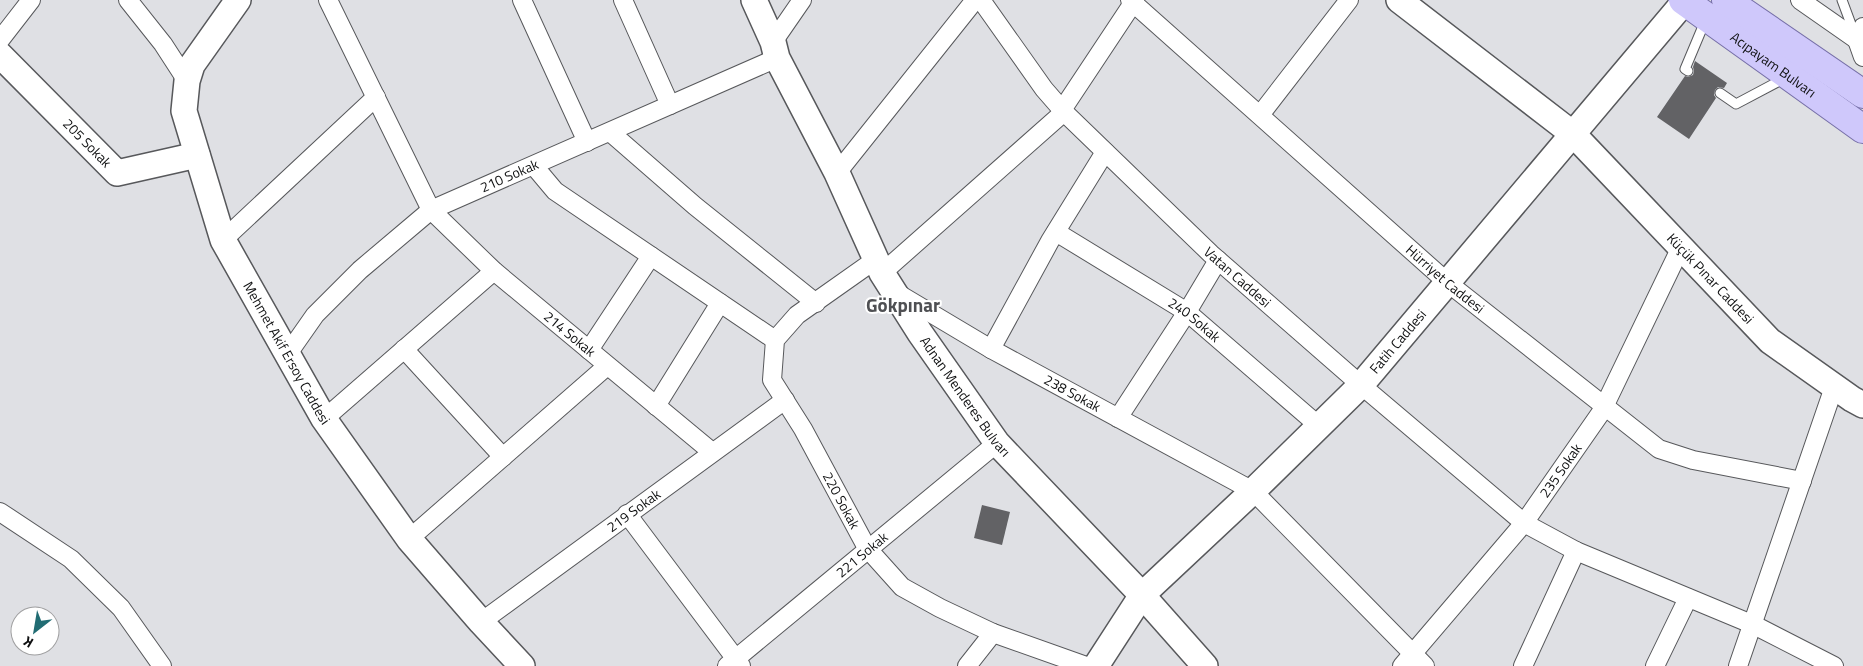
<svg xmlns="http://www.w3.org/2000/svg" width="1863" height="666" font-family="'Titillium Web',sans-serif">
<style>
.building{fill:#626265}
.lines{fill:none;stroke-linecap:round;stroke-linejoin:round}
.lane-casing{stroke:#57585b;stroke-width:11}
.street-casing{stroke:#57585b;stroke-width:20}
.secondary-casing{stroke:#57585b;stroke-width:28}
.primary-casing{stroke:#7770a8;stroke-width:30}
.lane{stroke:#fff;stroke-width:9}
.street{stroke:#fff;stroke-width:18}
.secondary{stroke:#fff;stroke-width:25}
.primary{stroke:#cfc8fb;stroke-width:28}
.labels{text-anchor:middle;stroke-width:4;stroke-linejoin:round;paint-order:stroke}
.street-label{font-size:14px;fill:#0f1011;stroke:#fff}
.district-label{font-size:19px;font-weight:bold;fill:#4f5053;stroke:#fff}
</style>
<rect width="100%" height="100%" fill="#dfe0e4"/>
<g class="building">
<path d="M1695,61L1727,83L1724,88L1718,87L1715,90L1714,95L1716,98L1689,139L1657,117L1685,76L1688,77L1693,75L1694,71L1693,67Z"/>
<path d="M982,505L1010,512L1002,545L974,538Z"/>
</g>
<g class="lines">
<defs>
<g id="lane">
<path d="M1842,0L1855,35"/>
<path d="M1688,71L1685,69L1706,19"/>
<path d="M1720,93L1736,104L1785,78"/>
</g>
<g id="street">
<path d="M128,0L163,44L187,81"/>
<path id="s1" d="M328,0L431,210L494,271L712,452"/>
<path d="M522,0L587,142"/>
<path d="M623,0L670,105"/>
<path id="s2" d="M981,0L1044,89L1064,112L1211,254L1361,385L1524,523L1576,551L1754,625L1834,666"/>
<path id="s3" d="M1130,0L1448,283L1659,449L1693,460L1802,481"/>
<path d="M1800,0L1863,44"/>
<path d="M1863,27L1857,40L1863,57"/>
<path d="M0,40L31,0"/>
<path d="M773,42L802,0"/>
<path d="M1062,110L1135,0"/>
<path d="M1260,115L1349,0"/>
<path d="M610,132L695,206L816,303"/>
<path d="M534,166L555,191L775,340"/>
<path d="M837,173L975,0"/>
<path id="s4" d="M1056,232L1187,312L1319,426"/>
<path d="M223,240L376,97"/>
<path id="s5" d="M875,260L797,315L775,340L772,380L803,429L867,548L902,587L940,608L993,633L1086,666"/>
<path d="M882,273L1064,112"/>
<path id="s6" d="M897,293L991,349L1253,491L1425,666"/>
<path d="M404,349L503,457"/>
<path d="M991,349L1050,241L1105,152"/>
<path d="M589,350L651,256"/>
<path id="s7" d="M287,355L315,315L360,270L431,210L777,58"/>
<path d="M656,406L720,303"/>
<path d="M1118,418L1187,312L1218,260"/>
<path d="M324,419L494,271"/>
<path d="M0,512L71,559L121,608L162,666"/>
<path d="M627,514L741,666"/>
<path d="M409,539L607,366"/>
<path id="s8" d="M481,622L785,400"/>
<path id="s9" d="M727,666L997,443"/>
<path d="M967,666L993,633"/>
<path id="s10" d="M1402,666L1524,523L1602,411L1681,247"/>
<path d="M1523,666L1576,551"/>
<path d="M1655,666L1688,598"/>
<path d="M1738,666L1834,387"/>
</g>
<g id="secondary">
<path id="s11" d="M238,0L192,65L187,81L184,111L223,240L324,419L409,539L481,622L522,666"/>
<path id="s12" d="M754,0L773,42L777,58L837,173L882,273L920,333L997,443L1142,595L1205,666"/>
<path id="s13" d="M1399,0L1573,134L1770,341L1852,399L1863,405"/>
<path id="s14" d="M0,55L117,173L197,155"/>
<path id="s15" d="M1096,666L1142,595L1253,491L1361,385L1685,1"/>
</g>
<g id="primary">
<path id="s16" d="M1683,0L1863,129"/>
<path d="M1726,0L1863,94"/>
</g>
</defs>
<use href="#lane" class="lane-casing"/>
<use href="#street" class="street-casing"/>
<use href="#secondary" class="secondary-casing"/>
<use href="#primary" class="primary-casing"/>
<use href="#lane" class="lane"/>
<use href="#street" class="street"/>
<use href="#secondary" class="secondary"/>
<use href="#primary" class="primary"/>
</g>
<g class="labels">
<g class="street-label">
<text dy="5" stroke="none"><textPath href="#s16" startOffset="111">Acıpayam Bulvarı</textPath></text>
<text dy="5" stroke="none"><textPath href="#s14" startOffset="124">205 Sokak</textPath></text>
<text dy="5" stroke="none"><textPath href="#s7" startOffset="291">210 Sokak</textPath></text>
<text dy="5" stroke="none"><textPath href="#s2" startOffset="379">Vatan Caddesi</textPath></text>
<text dy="5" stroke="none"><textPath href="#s3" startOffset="421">Hürriyet Caddesi</textPath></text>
<text dy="5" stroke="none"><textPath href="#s13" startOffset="419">Küçük Pınar Caddesi</textPath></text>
<text dy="5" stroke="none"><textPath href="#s4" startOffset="164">240 Sokak</textPath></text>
<text dy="5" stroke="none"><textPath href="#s1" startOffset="420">214 Sokak</textPath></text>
<text dy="5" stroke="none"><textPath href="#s15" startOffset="445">Fatih Caddesi</textPath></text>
<text dy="5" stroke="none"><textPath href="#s11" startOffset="391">Mehmet Akif Ersoy Caddesi</textPath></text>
<text dy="5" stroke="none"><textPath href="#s6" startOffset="202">238 Sokak</textPath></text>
<text dy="5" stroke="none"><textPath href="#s12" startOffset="451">Adnan Menderes Bulvarı</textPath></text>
<text dy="5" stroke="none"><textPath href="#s10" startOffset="252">235 Sokak</textPath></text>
<text dy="5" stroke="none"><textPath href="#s5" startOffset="308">220 Sokak</textPath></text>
<text dy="5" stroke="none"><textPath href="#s8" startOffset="189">219 Sokak</textPath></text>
<text dy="5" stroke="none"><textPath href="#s9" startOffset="175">221 Sokak</textPath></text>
</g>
<g class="district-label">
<text x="903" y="312">Gökpınar</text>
</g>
</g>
<g transform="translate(35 631) rotate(211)"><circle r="24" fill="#ffffff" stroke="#9f9fa0"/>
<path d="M0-4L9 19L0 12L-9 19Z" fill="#216c73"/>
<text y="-8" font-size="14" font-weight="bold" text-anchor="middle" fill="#0f1011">K</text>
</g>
</svg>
